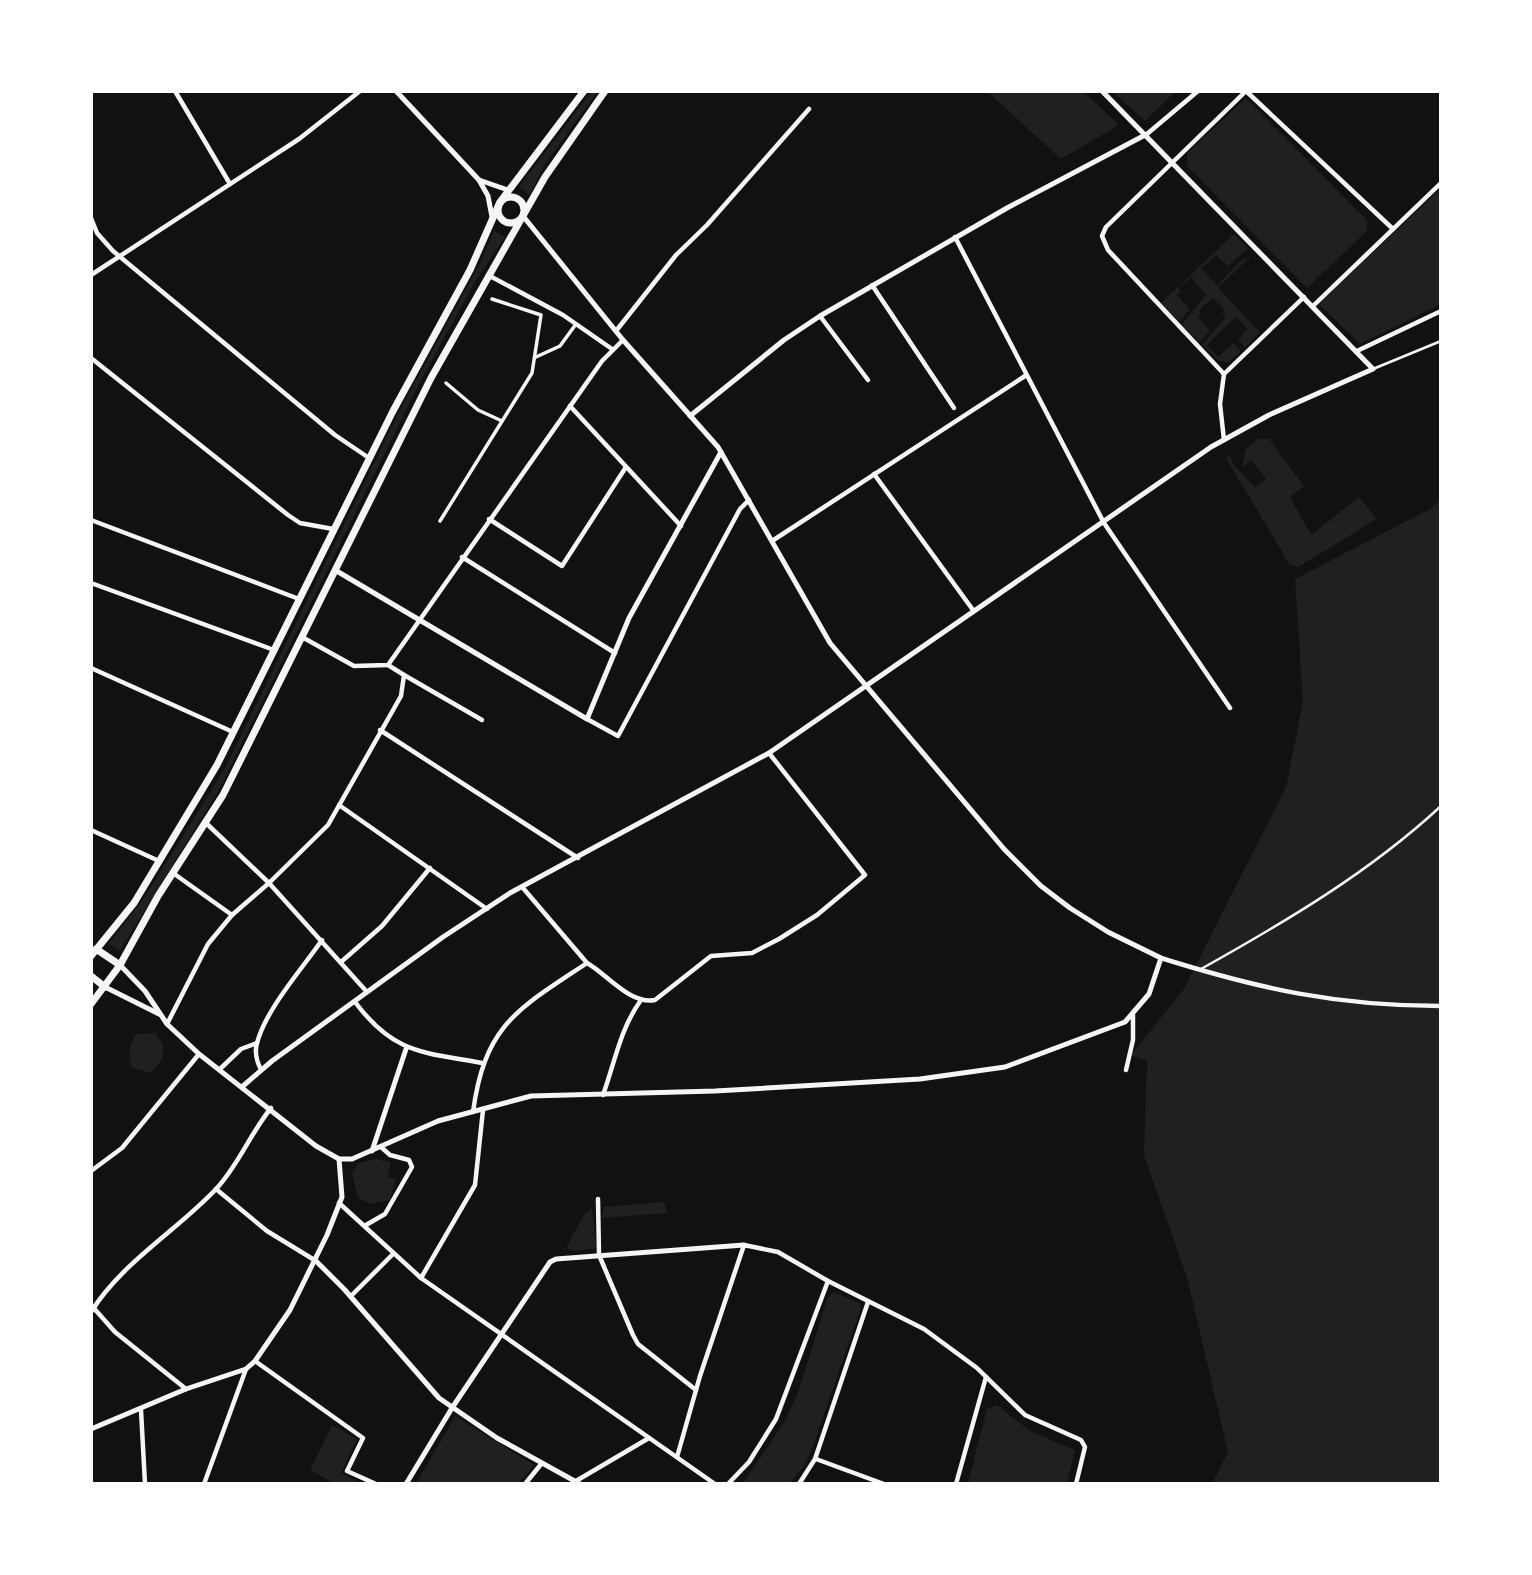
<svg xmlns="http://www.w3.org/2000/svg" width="1532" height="1575" font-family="Georgia,serif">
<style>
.green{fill:#202020}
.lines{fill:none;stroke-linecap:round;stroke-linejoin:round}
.service{stroke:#f5f5f5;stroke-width:2.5}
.pedestrian{stroke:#f5f5f5;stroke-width:3.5}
.minor{stroke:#f5f5f5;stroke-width:4.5}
.tertiary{stroke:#f5f5f5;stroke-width:5}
.primary{stroke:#f5f5f5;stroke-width:7}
</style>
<rect width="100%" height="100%" fill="#111"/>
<g class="green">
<path d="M592,91H598L545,164L530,195L519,187Z"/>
<path d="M987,91H1083L1119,125L1061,159Z"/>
<path d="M1112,91H1176L1145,121Z"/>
<path d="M1246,98L1367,220V231L1307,288L1187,166V153Z"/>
<path d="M1441,188V304L1360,344L1319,304Z"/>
<path d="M494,231L505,237L475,282L420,382L220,788L120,951L109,944L144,898L224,770L403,404L479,265Z"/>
<path d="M1234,234L1248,248L1228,266L1216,255L1201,269L1218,286L1239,262L1251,256L1218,288L1260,332L1245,347L1238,339L1248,329L1236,317L1207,345L1218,357L1233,343L1241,351L1229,362L1219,361L1202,345L1226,317L1222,313L1225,310L1213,298L1199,310L1201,313L1198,317L1210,331L1199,342L1182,324L1206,295L1191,277L1178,288L1181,291L1177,295L1190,310L1179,321L1161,303Z"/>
<path d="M1259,439H1269L1304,486L1290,497L1311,535L1359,497L1377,519L1298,567L1290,565L1226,458L1230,455L1233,464L1255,487L1266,479L1252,461L1242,467L1246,449Z"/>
<path d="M1441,499V1484H1212L1228,1452L1187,1277L1144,1156L1147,1061L1131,1055L1184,989L1286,787L1303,702L1295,579L1430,509Z"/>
<path d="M155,1033L163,1044L162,1059L151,1073L131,1067L129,1048L136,1034Z"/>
<path d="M375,1159L391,1162L388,1177L396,1179L390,1200L369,1204L358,1197L352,1173L359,1163Z"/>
<path d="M664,1202L667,1213L602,1218L604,1207Z"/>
<path d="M592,1208L596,1247L594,1249L570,1251L567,1246L585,1213Z"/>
<path d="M833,1292L860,1303V1311L812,1449L804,1466L789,1484H742L784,1423L798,1393L827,1299Z"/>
<path d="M997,1405L1030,1431L1075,1450L1067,1484H968L987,1409Z"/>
<path d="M455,1416L534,1465L518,1484H416Z"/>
<path d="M332,1425L357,1439L341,1473L362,1484H336L310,1470Z"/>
</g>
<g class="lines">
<g class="service">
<path d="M1373,369L1441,341"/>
<path d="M1201,969C1285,922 1370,872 1441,806"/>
</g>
<g class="pedestrian">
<path d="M536,357L560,346L576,324"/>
<path d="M446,383L478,410L502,421"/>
<path d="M440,521L532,373L541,315L492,299"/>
</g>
<g class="minor">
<path d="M175,91L230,184"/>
<path d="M1246,91L1393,229"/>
<path d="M1147,134L1198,91"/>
<path d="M91,218L97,233L113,251L335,435L369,458"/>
<path d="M955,237L1104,523L1230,708"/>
<path d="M91,275L299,139L360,91"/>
<path d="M488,275L563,315L612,349"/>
<path d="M872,285L954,408"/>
<path d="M1313,306L1441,183"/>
<path d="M820,316L868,380"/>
<path d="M616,331L676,255L707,225L809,109"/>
<path d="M1357,351L1441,311"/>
<path d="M91,358L288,515L300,523L333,529"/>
<path d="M1224,374L1108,250L1102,236L1106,227L1246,91"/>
<path d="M570,406L681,526"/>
<path d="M1224,440L1220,404L1224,374L1304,297"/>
<path d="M874,474L973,610"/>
<path d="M489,519L562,566L626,467"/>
<path d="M91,520L299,599"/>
<path d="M772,541L1025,376"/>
<path d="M462,557L615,653"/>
<path d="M91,583L274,650"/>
<path d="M302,637L354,666L388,665L602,361L623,340"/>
<path d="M91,668L233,732"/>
<path d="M404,675L482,720"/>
<path d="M587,719L618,736L740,509L749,500"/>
<path d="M380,730L578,858"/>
<path d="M339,805L487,909"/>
<path d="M206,823L269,883L367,992"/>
<path d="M91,830L159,861"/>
<path d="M173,873L232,915L269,883L328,825L401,696L404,675L388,665"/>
<path d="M523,888L587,963"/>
<path d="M1161,958C1260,989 1337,1006 1441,1006"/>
<path d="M341,962L382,926L430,868"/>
<path d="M355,1002C394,1054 422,1052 482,1063"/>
<path d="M167,1024L208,944L232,915"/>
<path d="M220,1069L241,1049L257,1043"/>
<path d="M261,1070C257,1062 254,1053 257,1043C266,1009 302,969 322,940"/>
<path d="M1126,1070L1133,1040V1015"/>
<path d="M603,1095C615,1062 620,1029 641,1000"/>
<path d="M473,1112C485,1024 518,1009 587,963C607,974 630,1005 655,1000L711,956L752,953L779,939L817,915L865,875L769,753"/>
<path d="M91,1171L122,1148L199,1054"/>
<path d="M216,1189L267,1231L316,1261"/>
<path d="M598,1199L599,1255L633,1335L638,1344L696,1390"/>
<path d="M339,1203L421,1278L715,1484"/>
<path d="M366,1225L385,1214L412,1167L409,1160L390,1155L381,1147"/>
<path d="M421,1278L475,1185L483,1110"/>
<path d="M351,1296L392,1255"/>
<path d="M91,1305L115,1332L186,1389"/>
<path d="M91,1312C122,1262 178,1230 217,1188C239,1164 250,1134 271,1108"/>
<path d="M255,1361L363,1438L347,1471L376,1484"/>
<path d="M141,1410L145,1484"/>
<path d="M677,1457L700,1376L744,1245L778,1252L828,1281L924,1329L977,1368L1025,1415L1081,1440L1085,1447L1076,1484"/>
<path d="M816,1459L884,1484"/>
<path d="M576,1481L649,1438"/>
<path d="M204,1484L246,1369"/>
<path d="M525,1484L542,1463"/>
<path d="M728,1484L749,1462L776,1419L828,1281"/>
<path d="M799,1484L815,1459L868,1302"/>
<path d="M956,1484L986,1377"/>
</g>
<g class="tertiary">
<path d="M396,91L479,180L488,196L492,217"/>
<path d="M479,180L508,190"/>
<path d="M690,416L784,340L820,316L1007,208L1147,134"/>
<path d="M335,570L587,719L629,618L721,452"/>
<path d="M120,965L145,991L167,1024L199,1054L316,1146L339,1159H352L438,1121L531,1096L715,1091L920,1079L1005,1067L1125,1022L1149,994L1161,958L1108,932L1070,908L1041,886L1004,849L830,643L718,447L623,340L523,216"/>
<path d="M105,987L159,1014"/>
<path d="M243,1086L272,1061L443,937L510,893L769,753L1211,447L1269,415L1373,369L1102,91"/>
<path d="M372,1151L406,1049"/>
<path d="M316,1261L344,1289L439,1398L497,1438L580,1484"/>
<path d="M91,1429L186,1389L246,1369L255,1361L290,1310L327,1235L342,1197L339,1159"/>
<path d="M406,1484L452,1408L550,1262L556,1259L744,1245"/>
</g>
<g class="primary">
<circle cx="511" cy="210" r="13"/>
<path d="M96,949L120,965"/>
<path d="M91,956L134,903L217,765L393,411L470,270L500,202L584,91"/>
<path d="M91,976L105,987"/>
<path d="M91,1004L120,965L158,896L223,795L431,378L545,177L605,91"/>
</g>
</g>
<rect width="1532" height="1575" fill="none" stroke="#ffffff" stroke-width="186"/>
</svg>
